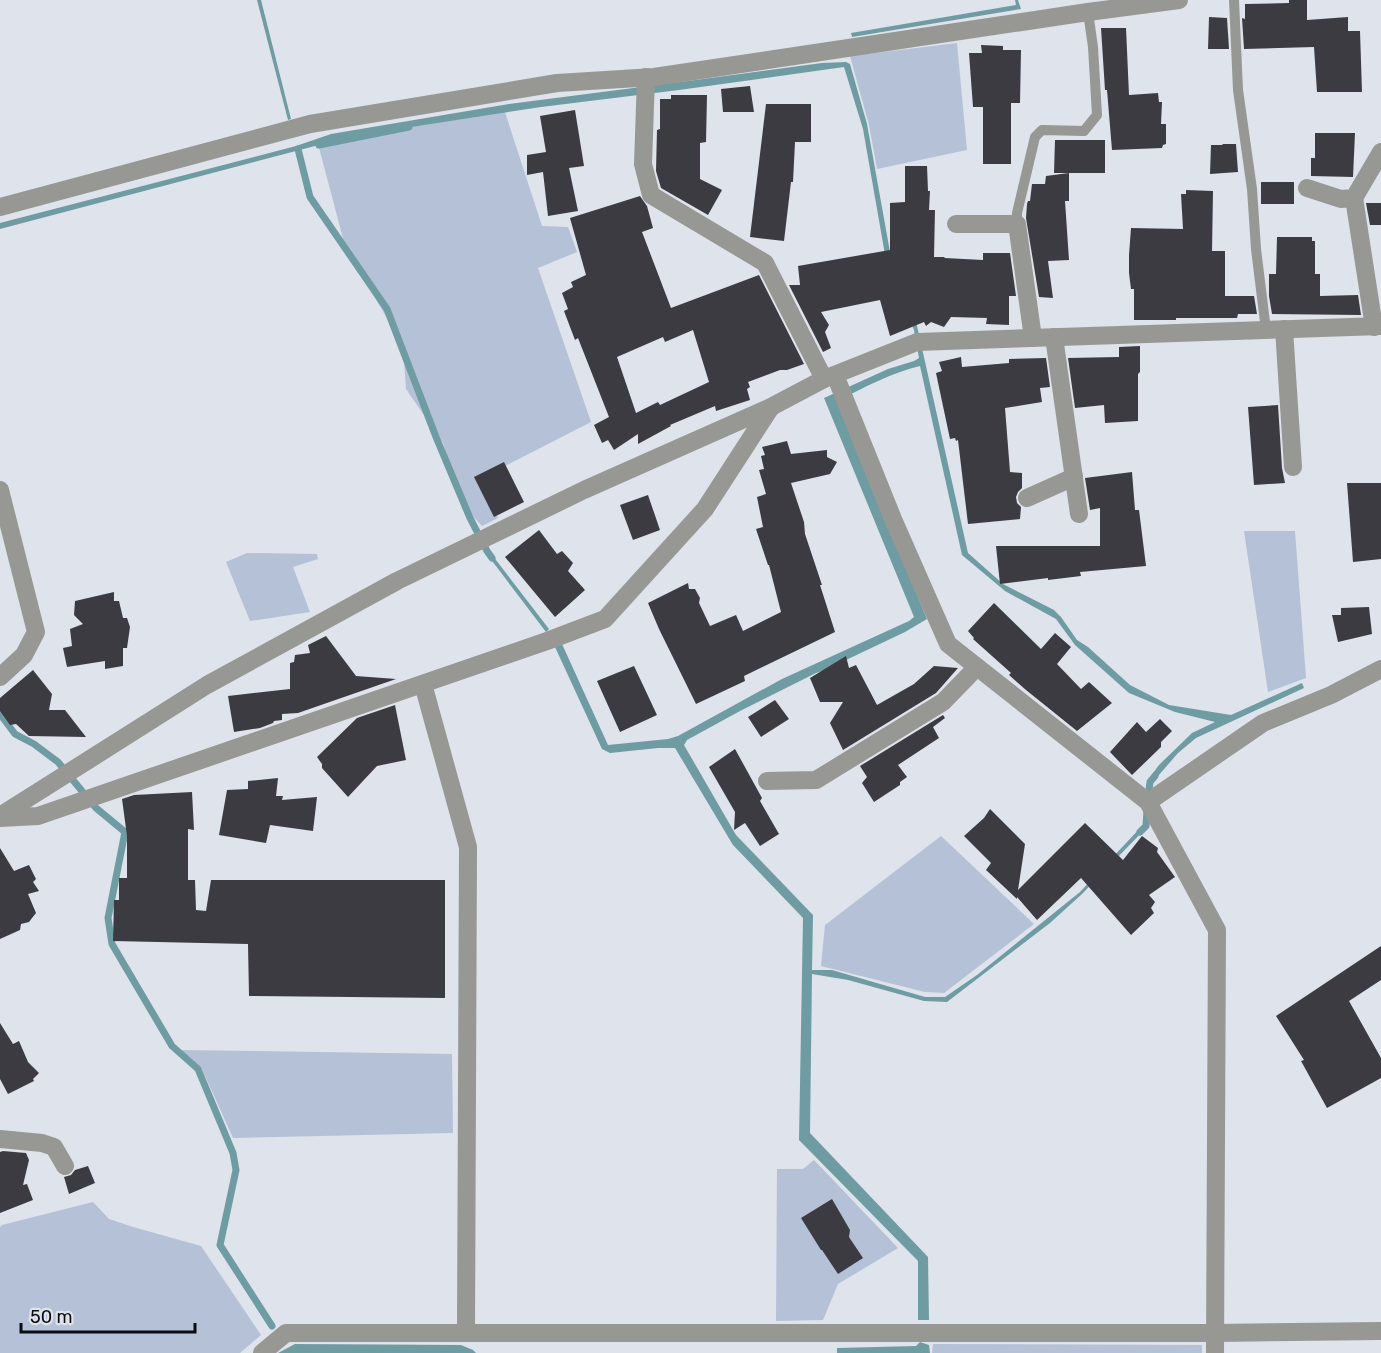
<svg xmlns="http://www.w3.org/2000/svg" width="1381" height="1353" font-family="Rubik,sans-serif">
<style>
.green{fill:#b5c1d7}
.water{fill:#6f9ca2}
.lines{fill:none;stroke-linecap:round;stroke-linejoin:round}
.stream{stroke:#6f9ca2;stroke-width:7}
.building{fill:#3d3b42;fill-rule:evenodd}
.lane{stroke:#979894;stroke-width:10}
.street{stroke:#979894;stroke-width:18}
</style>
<rect width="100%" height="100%" fill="#dee3ec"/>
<g class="green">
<path d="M957,43L967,150L877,169L869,125L850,56Z"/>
<path d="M503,106L542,226L568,227L577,252L538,268L591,422L478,480L498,518L482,526L463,506L443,443L406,389L403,346L345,246L317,140Z"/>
<path d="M1244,531H1295L1306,678L1268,692Z"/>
<path d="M247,553L317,554L318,559L293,567L310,612L250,621L226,562Z"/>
<path d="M941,836L1034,924L944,993L925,992L821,966L825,925Z"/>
<path d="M180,1050L452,1054L453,1133L233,1138L202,1069Z"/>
<path d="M814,1160L898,1248L838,1284L823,1320L776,1321L777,1169H803Z"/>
<path d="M93,1202L109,1219L133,1227L201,1246L261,1335L240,1353H0V1227L2,1225Z"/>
<path d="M933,1344L1202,1345V1353H932Z"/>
</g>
<g class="water">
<path d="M257,0H261L291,119L288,120Z"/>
<path d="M1015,0H1018L1021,9L852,37L851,33L1016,5Z"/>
<path d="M846,62L850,64L867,124L892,263L917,326L968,553L1003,584L1054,610L1061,617L1077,640L1088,647L1130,685L1169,705L1231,715L1302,683L1304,688L1196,738L1178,753L1152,783L1147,781L1159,765L1192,733L1215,722L1175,712L1129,693L1075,645L1056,619L1005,591L962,555L920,366C893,372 863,388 837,401L927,619L905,632L825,670L816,673L740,711L687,740L684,745L736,835L813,915L812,970H832L925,997H945L977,975L1080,892L1143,825L1147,827L1082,894L1050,923L947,1002L924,1001L848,980L812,974L810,1133L928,1257L929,1320H918V1261L799,1140L803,918L733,845L675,748H658L610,753L602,749L555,647L562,644L608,745L668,739L678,736L782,679L909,621L914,617L824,398L888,369L914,361L919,358L914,330L887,266L863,129L844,67L679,90L541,107L353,136L0,229V223L296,146L331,134L509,104L703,79L822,63Z"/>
<path d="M489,551L549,629L546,632L486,553Z"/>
<path d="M920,1342L929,1345L930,1353H837V1348L916,1346Z"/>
<path d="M295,1344L461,1345L473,1350L476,1353H278Z"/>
</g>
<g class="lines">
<g class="stream">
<path d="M319,145L409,127"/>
<path d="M298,149L310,197L387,309L436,437L470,518L487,551L492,558"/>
<path d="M0,714L15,734L34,744L58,762L96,808L125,832L108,918L112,944L172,1046L198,1069L233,1153L236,1170L220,1245L272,1326"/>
<path d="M1148,798L1150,782L1155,776"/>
<path d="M1140,832L1146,826L1147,810"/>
</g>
</g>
<g class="building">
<path d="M1289,0H1307V20L1348,17V31H1360L1362,92H1317L1314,47L1244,49L1242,18L1245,19V4L1289,3Z"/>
<path d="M1209,17L1227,18L1229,49H1208Z"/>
<path d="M1101,28H1126L1129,95L1158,93L1159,102H1162L1161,124H1166V144L1163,145L1162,148L1112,150L1107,90H1105Z"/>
<path d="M981,45L1003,46V50H1021L1020,103H1011V164H983V107H973L969,53H982Z"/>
<path d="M750,86L754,112H723L721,89Z"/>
<path d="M671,95H707L706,142L700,143V179L722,190L708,215L661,188L656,171L657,130L660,129V99H671Z"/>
<path d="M766,104H811V142H795L793,182H791L784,241L750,237Z"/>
<path d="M575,110L584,166L569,168L578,211L548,216L543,172L527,175V155L546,152L540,116Z"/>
<path d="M1315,133H1355L1353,177L1311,176V158H1315Z"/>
<path d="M1055,140H1105V173H1054Z"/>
<path d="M1223,144H1236L1238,172L1210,174L1211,145H1222Z"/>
<path d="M905,166H927L928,191H930L929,210H935L934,257H944L945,258L983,260V253H1010L1016,296H1009V325L986,324L987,318L951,317L944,327L931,322L926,326L924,322L890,336L880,300L821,312L829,325L825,332L831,348L823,352L789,285H800L798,266L890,250V203L905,202Z"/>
<path d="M1069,173V201H1065L1069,260L1048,261L1053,298L1039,297L1026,218L1027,204L1028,201H1030L1032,184H1045L1046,176Z"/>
<rect x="1261" y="182" width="33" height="22"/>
<path d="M1186,190L1213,191L1212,251H1225V296H1254L1257,314H1238L1237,318H1176V320H1134V289H1131L1129,273V255L1131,228L1183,229L1181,194H1186Z"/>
<path d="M640,196L647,206L653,228L642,232L671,308L759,275L804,364L787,370H780L748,382L750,387L747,389L750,400L716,411L715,406L670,425L671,426L638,444V434L614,450L608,440L602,443L594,425L609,417L578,338L575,340L564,311L568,309L562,293L573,287L571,282L586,275L570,218ZM693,330L709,382L660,405L658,402L636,413L617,357L663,337L665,342Z"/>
<path d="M1366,203H1381V225H1370Z"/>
<path d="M1277,237H1312V241H1315V274H1320V296L1358,295L1361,315L1272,314L1269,296V274H1276Z"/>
<path d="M1140,346V372L1138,374V421L1105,423L1104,405L1075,408L1068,358L1119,357V347Z"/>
<path d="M961,357L962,367L1009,363V359L1046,358L1050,387L1040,388L1042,402L1005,408L1010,472L1022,473V488L1018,492L1016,497L1017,503L1021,507L1020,519L968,524L958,440L956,441L955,438L950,439L936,373L942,371L939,362Z"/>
<path d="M1278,405L1282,468L1285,483L1254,485L1248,407Z"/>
<path d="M787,441L791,454L827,450V457L837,462L830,474L791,483L804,522L805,534L822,585H820L835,632L744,676L745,681L696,704L659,629L648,603L688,583L689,589H695L700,598L699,603L710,626L736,615L743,631L781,612L769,565H768L756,529L763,527L757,497L766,494L759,470L764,469L761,456L765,455L762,447Z"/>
<path d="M504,462L524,502L494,517L474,477Z"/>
<path d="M1132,472L1135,510H1139L1146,566L1080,572L1081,576L1048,580V578L1000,584L996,546H1100V508L1090,510L1085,478Z"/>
<path d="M1347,483H1381V559L1353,562Z"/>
<path d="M648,495L660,530L633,540L620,505Z"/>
<path d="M539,530L557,554L562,551L573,563L568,571L585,590L555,617L505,557Z"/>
<path d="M114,592V601H119L123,618H127L130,627L127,648H123V666L105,669V661L67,667L63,648L72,646L70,629L83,624L74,615L75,601Z"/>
<path d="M994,603L1041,649L1055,633L1071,647L1057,664L1081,689L1089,682L1112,703L1077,731L1026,690L1009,675L1011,673L973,639L974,638L968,631Z"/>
<path d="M1369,607L1372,634L1338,642L1332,615H1341V608Z"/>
<path d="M326,636L356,676L396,679L298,713L282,714V720L274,721L273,723L260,728L234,732L228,696L290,689V663L294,662L295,655L310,653L308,645Z"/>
<path d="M846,656L849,668L856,665L877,705L914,684L934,666L958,668L936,693L843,750L830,723L843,702H820L810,678Z"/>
<path d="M634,666L657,715L620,732L597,681Z"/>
<path d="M33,670L52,694L49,710H65L86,737L29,736L16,724L10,725L0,711V698Z"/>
<path d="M775,700L789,719L761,737L748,717Z"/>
<path d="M395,705L406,760L377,766L348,797L322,768V764L317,757L357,718Z"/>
<path d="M943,715L945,718L933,727L939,738L898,765L907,777L900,782V785L874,802L862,783L867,777L860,766Z"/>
<path d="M1160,719L1172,731L1161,742V747L1132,775L1110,752L1137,722L1146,732Z"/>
<path d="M735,749L762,798L760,801L779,834L760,846L745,823L734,830L735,812L709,767Z"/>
<path d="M278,778L276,796H283L282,800L317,797L313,831L270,825L266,843L219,835L227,790L248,789V781Z"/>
<path d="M192,792L194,830L188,829V880H195L196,910L206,911L211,880H445V998L249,996L248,944L113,941L114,900H119V878H127V836L122,799L134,795Z"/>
<path d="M990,809L1025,844L1018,890L1085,823L1123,860L1142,836L1158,848L1157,852L1175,877L1149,895L1155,902L1151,908L1154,913L1131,935L1081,878L1037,920L1017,897V899L986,870L991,863L964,836L984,818Z"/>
<path d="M0,848L14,871L29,865L36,879L33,882L39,891L28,894L36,913L32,918L29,922L21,924L20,930L0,939Z"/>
<path d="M1381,946V980L1349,1001L1381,1058V1078L1327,1108L1301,1061L1304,1060L1276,1016Z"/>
<path d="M0,1023L13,1044L19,1041L28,1062L39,1073L33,1079L34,1081L8,1094L0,1079Z"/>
<path d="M3,1151L26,1153L29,1160L23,1185L27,1184L33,1200L0,1213V1152Z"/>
<path d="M88,1166L95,1183L69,1194L64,1177L71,1175L75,1170Z"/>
<path d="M832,1199L850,1230L849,1237L863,1258L838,1274L822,1250H821L801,1218Z"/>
</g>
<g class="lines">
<g class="lane">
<path d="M1234,0L1238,90L1252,189L1256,249L1266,330"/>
<path d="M1017,224V213L1035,137L1042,130L1084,131L1097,115L1093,47L1088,12"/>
</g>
<g class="street">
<path d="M646,77L643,164L651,195L765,263L824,379"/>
<path d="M1307,188L1341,199L1354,198L1381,152"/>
<path d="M1354,198L1374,327"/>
<path d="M0,207L310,124L557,83L654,77L1088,12L1179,0"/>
<path d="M956,224H1017L1033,338"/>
<path d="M1284,329L1293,467"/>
<path d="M1054,337L1079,514"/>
<path d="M835,375L893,519L948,644L1148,802L1217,930L1215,1353"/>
<path d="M0,490L36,632L24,655L0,677"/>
<path d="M1027,498L1074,477"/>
<path d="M423,684L468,847L466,1333"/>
<path d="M767,781L816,780L943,702L977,667"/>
<path d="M1148,802L1263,723L1331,695L1381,669"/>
<path d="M0,816L207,685L397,581L584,490L771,407L824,379L917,342L1381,326"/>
<path d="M0,818L38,816L547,641L605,619L705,509L771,407"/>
<path d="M0,1139L42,1143L54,1147L65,1166"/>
<path d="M262,1353L286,1333H1215L1381,1331"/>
</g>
</g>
<path d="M21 1323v9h174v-9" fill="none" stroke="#0b0d10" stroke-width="3"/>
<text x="30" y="1323" font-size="18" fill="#0b0d10" stroke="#dee3ec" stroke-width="4.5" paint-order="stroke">50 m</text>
</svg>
